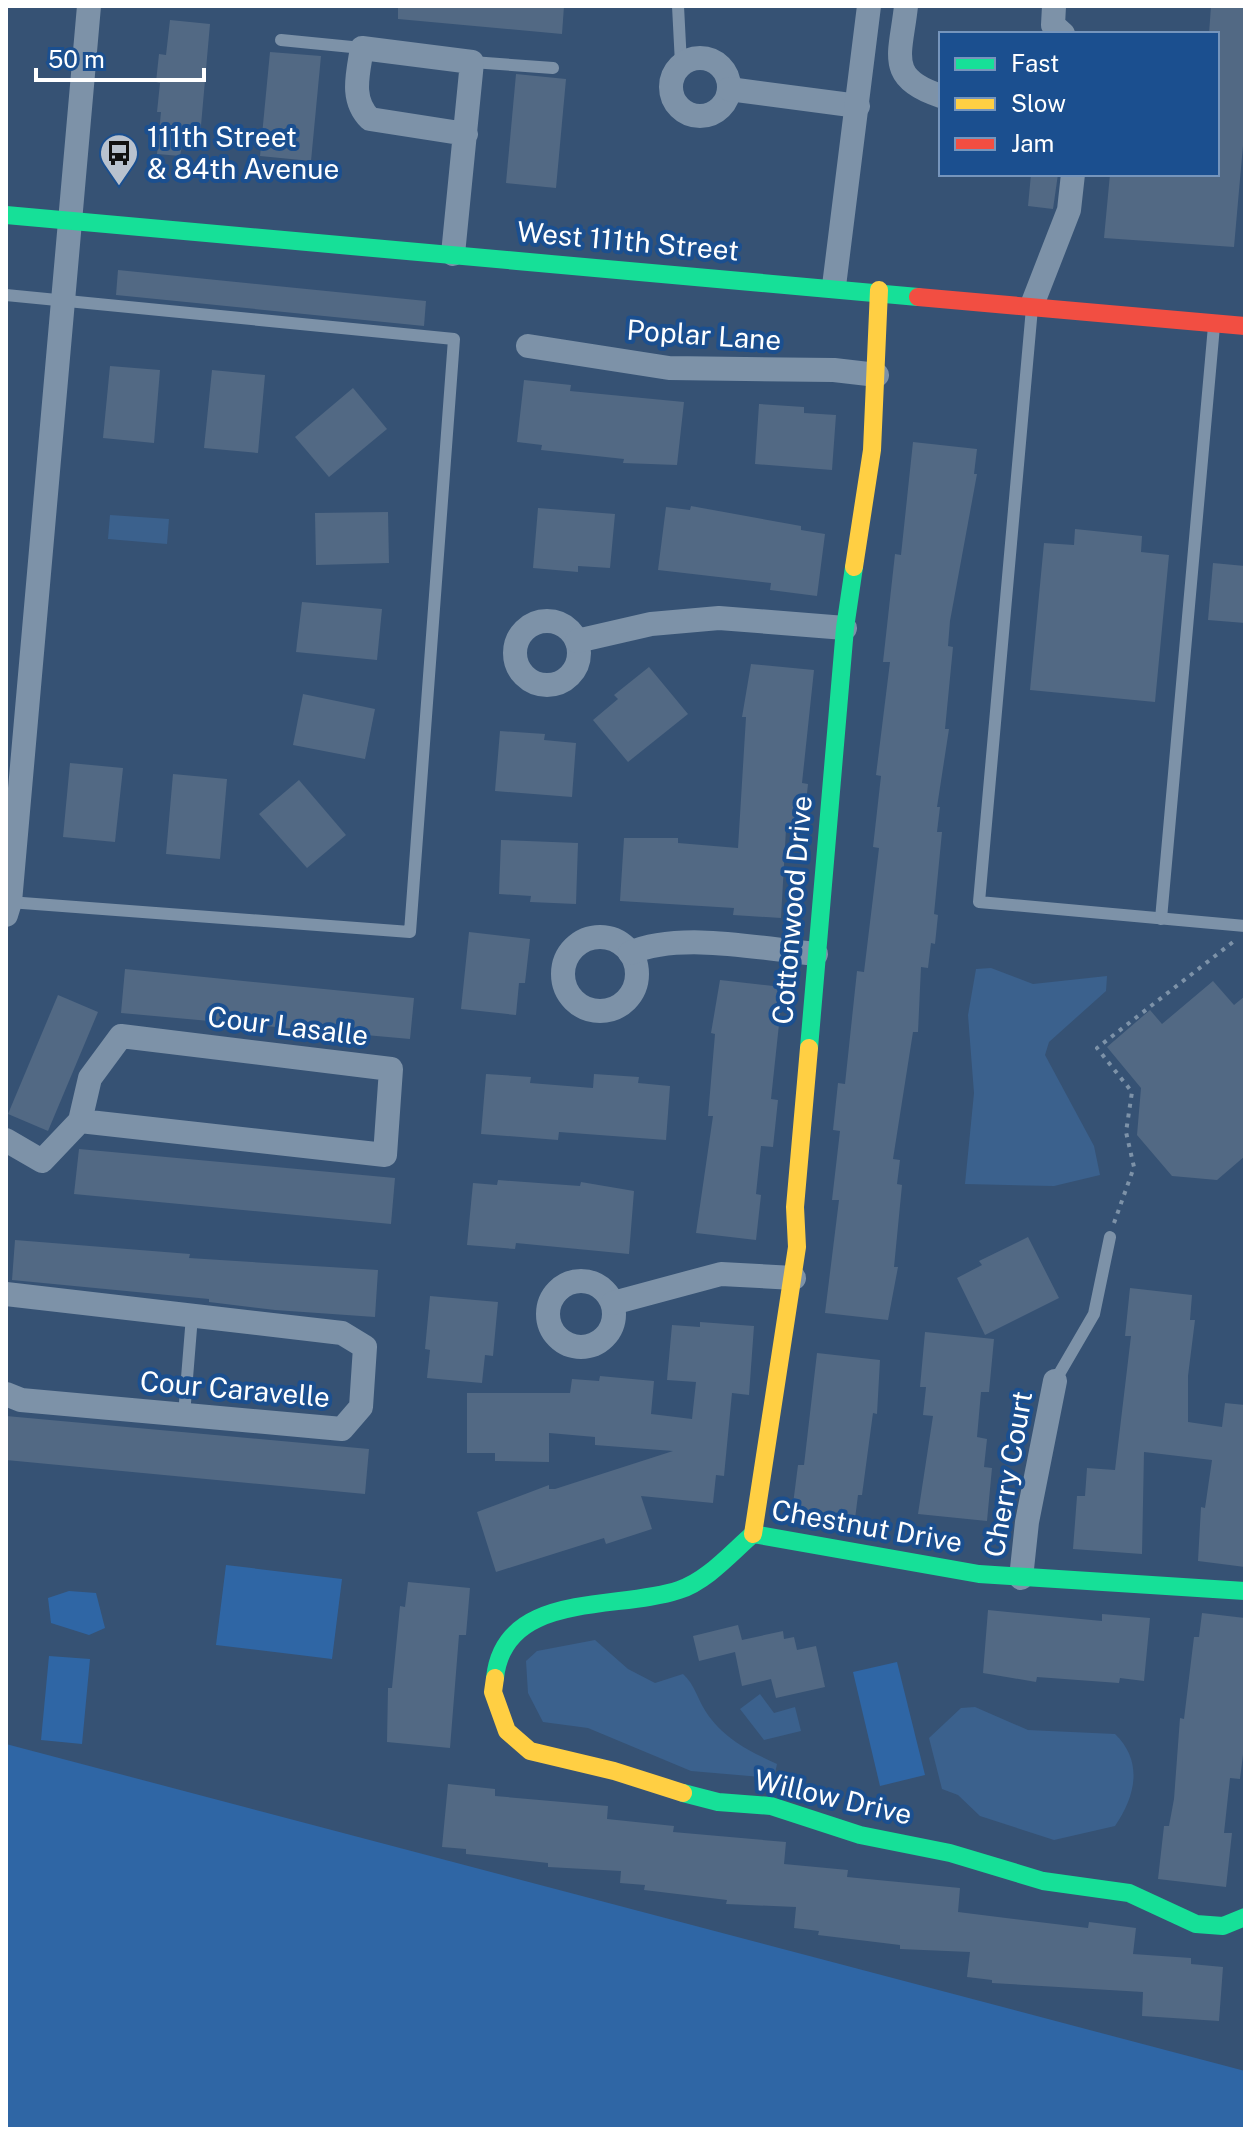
<svg xmlns="http://www.w3.org/2000/svg" width="1251" height="2135" font-family="'Public Sans',sans-serif">
<style>
.green{fill:#2f66a5}
.water{fill:#3b618d}
.building{fill:#526984}
.lines{fill:none;stroke-linecap:round;stroke-linejoin:round}
.path{stroke:#7d92a8;stroke-width:4;stroke-dasharray:4 6;stroke-linecap:butt}
.lane{stroke:#7d92a8;stroke-width:12}
.street{stroke:#7d92a8;stroke-width:24}
.fast{stroke:#16e098;stroke-width:18}
.slow{stroke:#ffcf43;stroke-width:18}
.jam{stroke:#f24e42;stroke-width:18}
.labels{text-anchor:middle;stroke-width:8;stroke-linejoin:round;paint-order:stroke}
.poi-label{font-size:28px;fill:#fff;stroke:#1b4f8f;text-anchor:start}
.street-label{font-size:28px;fill:#fff;stroke:#1b4f8f}
</style>
<rect width="100%" height="100%" fill="#365274"/>
<g class="green">
<path d="M226,1565L342,1579L332,1659L216,1645Z"/>
<path d="M69,1591L96,1593L105,1628L89,1635L51,1623L48,1598Z"/>
<path d="M49,1656L90,1659L82,1744L41,1740Z"/>
<path d="M897,1662L925,1775L880,1786L853,1672Z"/>
<path d="M6,1744L1245,2071V2129H6Z"/>
</g>
<g class="water">
<path d="M110,515L169,519L167,544L108,539Z"/>
<path d="M991,968L1033,984L1107,976L1106,991L1049,1042L1045,1055L1094,1146L1100,1175L1054,1186L965,1184L974,1093L968,1015L976,969Z"/>
<path d="M595,1640L628,1669L655,1683L683,1674C695,1685 697,1698 706,1712C724,1739 749,1751 777,1764L774,1778L691,1771L588,1728L543,1722L528,1693L526,1661L537,1651Z"/>
<path d="M760,1694L774,1713L795,1707L801,1731L764,1740L740,1709Z"/>
<path d="M975,1707L1028,1730L1115,1734C1144,1762 1135,1797 1115,1826L1054,1840L980,1816L958,1795L942,1789L929,1738L961,1708Z"/>
</g>
<g class="building">
<path d="M398,6H564L562,34L398,19Z"/>
<path d="M1211,6H1245V123L1234,247L1104,238L1110,174H1217V34H1209Z"/>
<path d="M170,20L210,24L199,148L182,146L180,156L157,154L161,112H157L160,83L156,82L159,54L166,55Z"/>
<path d="M270,52L321,56L311,161L260,156Z"/>
<path d="M516,74L566,79L556,188L506,183Z"/>
<path d="M1031,174H1058L1053,209L1028,206Z"/>
<path d="M118,270L426,301L424,326L116,295Z"/>
<path d="M110,366L160,370L154,443L103,438Z"/>
<path d="M212,370L265,375L258,453L204,448Z"/>
<path d="M524,380L571,385L570,391L684,402L677,465L623,463L624,459L541,450L542,445L517,442Z"/>
<path d="M353,388L387,429L329,477L295,437Z"/>
<path d="M759,404L804,407V413L836,415L832,470L755,464Z"/>
<path d="M913,442L977,449L974,474H977L950,621L948,646L953,647L945,729H949L937,807H940L937,832H942L934,914L938,915L935,944L931,943L928,968L921,967L918,1032H913L893,1159L900,1160L897,1184L902,1185L894,1267H898L888,1320L825,1313L839,1200H832L840,1131L833,1130L838,1083L845,1084L857,971L864,972L879,848L873,847L881,776L876,775L890,662H883L895,554L901,555Z"/>
<path d="M691,506L801,526V530L825,534L817,596L770,590L771,583L658,570L666,507L690,510Z"/>
<path d="M538,508L615,514L610,568L578,566V572L533,568Z"/>
<path d="M388,512L389,563L316,565L315,513Z"/>
<path d="M1075,529L1142,536L1141,552L1169,555L1155,702L1030,690L1044,543L1074,545Z"/>
<path d="M1213,563L1245,566V623L1208,620Z"/>
<path d="M302,602L382,609L377,660L296,652Z"/>
<path d="M751,664L814,670L802,783L808,784L803,831L786,829L781,918L733,915L734,908L620,901L624,838H678V843L738,848L746,717H742Z"/>
<path d="M649,667L688,714L628,762L593,720L618,699L614,695Z"/>
<path d="M303,694L375,709L365,759L293,745Z"/>
<path d="M500,731L545,734L544,740L576,743L572,797L495,791Z"/>
<path d="M70,763L123,768L115,842L63,837Z"/>
<path d="M173,774L227,779L220,859L166,854Z"/>
<path d="M299,780L346,835L307,868L259,814Z"/>
<path d="M501,840L578,843L576,904L530,902L531,896L499,894Z"/>
<path d="M469,932L530,939L525,983H519L516,1015L461,1009Z"/>
<path d="M125,969L414,998L410,1039L121,1013Z"/>
<path d="M720,980L783,987L771,1099L778,1100L773,1147L761,1146L756,1194L761,1195L756,1240L696,1233L713,1116H708L715,1034L711,1033Z"/>
<path d="M1213,981L1234,1005L1245,996V1156L1217,1180L1172,1176L1137,1135L1141,1088L1107,1047L1150,1010L1162,1024Z"/>
<path d="M58,995L98,1012L48,1131L8,1114Z"/>
<path d="M486,1074L531,1077L530,1083L593,1088L594,1074L639,1077L638,1083L670,1086L666,1140L559,1132L558,1140L481,1134Z"/>
<path d="M79,1149L395,1178L391,1224L74,1194Z"/>
<path d="M498,1180L580,1186L581,1182L634,1191L629,1254L516,1243L515,1249L467,1245L473,1183L497,1185Z"/>
<path d="M1028,1237L1059,1298L985,1335L957,1278L982,1265L979,1261Z"/>
<path d="M15,1240L190,1254L189,1258L378,1270L375,1317L275,1310L209,1302V1299L12,1280Z"/>
<path d="M1130,1288L1192,1295L1190,1320H1195L1188,1376V1422L1222,1427L1225,1403L1245,1405V1567L1198,1561L1201,1507L1205,1508L1212,1460L1144,1452L1142,1554L1073,1549L1077,1496H1085L1087,1468L1115,1470L1131,1336H1125Z"/>
<path d="M430,1296L498,1302L493,1356L485,1355L482,1383L427,1378L430,1350L425,1349Z"/>
<path d="M700,1322L754,1326L749,1395L732,1393L724,1476L716,1475L713,1503L641,1496L652,1529L606,1544L604,1538L496,1572L477,1512L549,1485V1489H555L673,1451L595,1445V1437L549,1433V1462L495,1461V1453H467V1393H570L572,1379L599,1381L600,1376L654,1381L651,1414L692,1419L696,1382L667,1380L672,1325L700,1327Z"/>
<path d="M925,1332L994,1339L989,1392H981L977,1437L987,1439L984,1467L992,1468L987,1521L918,1514L933,1416L923,1415L926,1387H920Z"/>
<path d="M817,1353L880,1360L877,1414L873,1413L862,1495H858L855,1519L792,1512L798,1465H804Z"/>
<path d="M6,1416L369,1449L365,1494L6,1460Z"/>
<path d="M408,1582L470,1588L466,1635H459L450,1748L387,1742L388,1688H392L400,1606L405,1607Z"/>
<path d="M988,1610L1102,1621V1614L1150,1618L1144,1681L1120,1678L1119,1683L1037,1677L1036,1682L983,1673Z"/>
<path d="M1202,1613L1245,1618V1738L1240,1779L1230,1778L1224,1833H1232L1226,1887L1158,1879L1164,1826H1169L1174,1799L1180,1718L1184,1719L1194,1637H1199Z"/>
<path d="M738,1625L742,1640L783,1631L784,1639L794,1637L797,1650L816,1646L825,1687L776,1698L771,1679L742,1686L735,1652L699,1661L693,1636Z"/>
<path d="M448,1784L495,1789V1796L608,1806L607,1819L674,1826L673,1832L786,1842L784,1864L848,1870L847,1877L960,1888L958,1912L1088,1928L1089,1922L1136,1928L1133,1954L1191,1958V1964L1223,1967L1219,2021L1142,2016L1143,1992L992,1983V1980L967,1977L970,1952L900,1949V1945L818,1935L819,1931L794,1928L796,1907L726,1904L727,1900L644,1890L645,1885L620,1883L621,1871L548,1867V1863L466,1854V1849L442,1847Z"/>
</g>
<g class="lines">
<path class="path" d="M1114,1223L1134,1167L1126,1132L1132,1092L1097,1048L1233,942"/>
<g class="lane">
<path d="M678,6L681,64"/>
<path d="M281,40L362,48"/>
<path d="M472,62L553,68"/>
<path d="M6,295L454,339L410,932L9,902"/>
<path d="M1032,308L979,902L1245,926"/>
<path d="M1161,919L1214,326"/>
<path d="M1055,1381L1094,1314L1110,1237"/>
<path d="M184,1415L192,1316"/>
</g>
<g class="street">
<path d="M906,6C901,54 885,78 941,96"/>
<path d="M1054,6L1053,25L1063,34"/>
<circle cx="700" cy="87" r="29"/>
<path d="M729,89L858,106"/>
<path d="M453,254L472,62L362,48C358,74 350,99 370,119L466,134"/>
<path d="M834,286L869,6"/>
<path d="M1032,305L1069,210L1073,174"/>
<path d="M528,346L669,368L834,370L877,375"/>
<circle cx="547" cy="653" r="32"/>
<path d="M577,641L651,624L719,618L845,628"/>
<path d="M6,915L10,902L89,6"/>
<circle cx="600" cy="974" r="37"/>
<path d="M630,953C680,931 762,949 816,954"/>
<path d="M6,1140L42,1161L80,1121L90,1078L121,1036L391,1069L385,1155L80,1121"/>
<circle cx="581" cy="1314" r="33"/>
<path d="M6,1294L342,1333L365,1347L361,1407L342,1429L21,1400L6,1394"/>
<path d="M613,1303L721,1274L794,1278"/>
<path d="M1021,1578L1027,1522L1055,1381"/>
</g>
<g class="fast">
<path d="M6,215L918,297"/>
<path d="M809,1048L845,628L854,567"/>
<path d="M495,1678C504,1590 617,1611 679,1590C707,1581 731,1553 753,1534L979,1574L1245,1591"/>
<path d="M683,1793L718,1802L771,1806L860,1835L950,1853L1043,1881L1129,1893L1196,1924L1223,1926L1245,1917"/>
</g>
<g class="slow">
<path d="M854,567L872,450L879,290"/>
<path d="M753,1534L797,1247L795,1207L809,1048"/>
<path d="M495,1678L493,1692L507,1731L530,1751L614,1771L683,1793"/>
</g>
<path class="jam" d="M918,297L1245,326"/>
</g>
<defs>
<symbol id="bus-pin" viewBox="-11 -11 22 30"><path d="M0 17L-7.5 6A9.5 9.5 0 1 1 7.5 6Z" fill="#b9c2ce" stroke="#1b4f8f"/><path d="M-5-6H5V4H4V6H2V4H-2V6H-4V4H-5ZM-3.5-4V0h7V-4ZM-3.5 1.2v1.5H-2V1.2ZM2 1.2v1.5H3.5V1.2Z" fill="#111"/></symbol>
</defs>
<g fill-rule="evenodd">
<use href="#bus-pin" x="97" y="131" width="44" height="60"/>
</g>
<g class="labels">
<g class="poi-label">
<text x="147" y="147">111th Street<tspan x="147" dy="32">&amp; 84th Avenue</tspan></text>
</g>
<g class="street-label">
<text transform="translate(628 241) rotate(5)" y="10">West 111th Street</text>
<text transform="translate(704 335) rotate(4)" y="10">Poplar Lane</text>
<text transform="translate(792 910) rotate(-85)" y="10">Cottonwood Drive</text>
<text transform="translate(288 1026) rotate(7)" y="10">Cour Lasalle</text>
<text transform="translate(235 1389) rotate(5)" y="10">Cour Caravelle</text>
<text transform="translate(1008 1474) rotate(-80)" y="10">Cherry Court</text>
<text transform="translate(867 1526) rotate(10)" y="10">Chestnut Drive</text>
<text transform="translate(833 1797) rotate(13)" y="10">Willow Drive</text>
</g>
</g>
<rect width="1251" height="2135" fill="none" stroke="#ffffff" stroke-width="16"/>
<rect x="939" y="32" width="280" height="144" fill="#1b4f8f" stroke="#7695bc" stroke-width="2"/>
<rect x="955" y="58" width="40" height="12" fill="#16e098" stroke="#7695bc" stroke-width="2"/>
<text x="1011" y="72" font-size="24" fill="#ffffff">Fast</text>
<rect x="955" y="98" width="40" height="12" fill="#ffcf43" stroke="#7695bc" stroke-width="2"/>
<text x="1011" y="112" font-size="24" fill="#ffffff">Slow</text>
<rect x="955" y="138" width="40" height="12" fill="#f24e42" stroke="#7695bc" stroke-width="2"/>
<text x="1011" y="152" font-size="24" fill="#ffffff">Jam</text>
<path d="M36 68v12h168v-12" fill="none" stroke="#ffffff" stroke-width="4"/>
<text x="48" y="68" font-size="24" fill="#ffffff" stroke="#1b4f8f" stroke-width="6" paint-order="stroke">50 m</text>
</svg>
